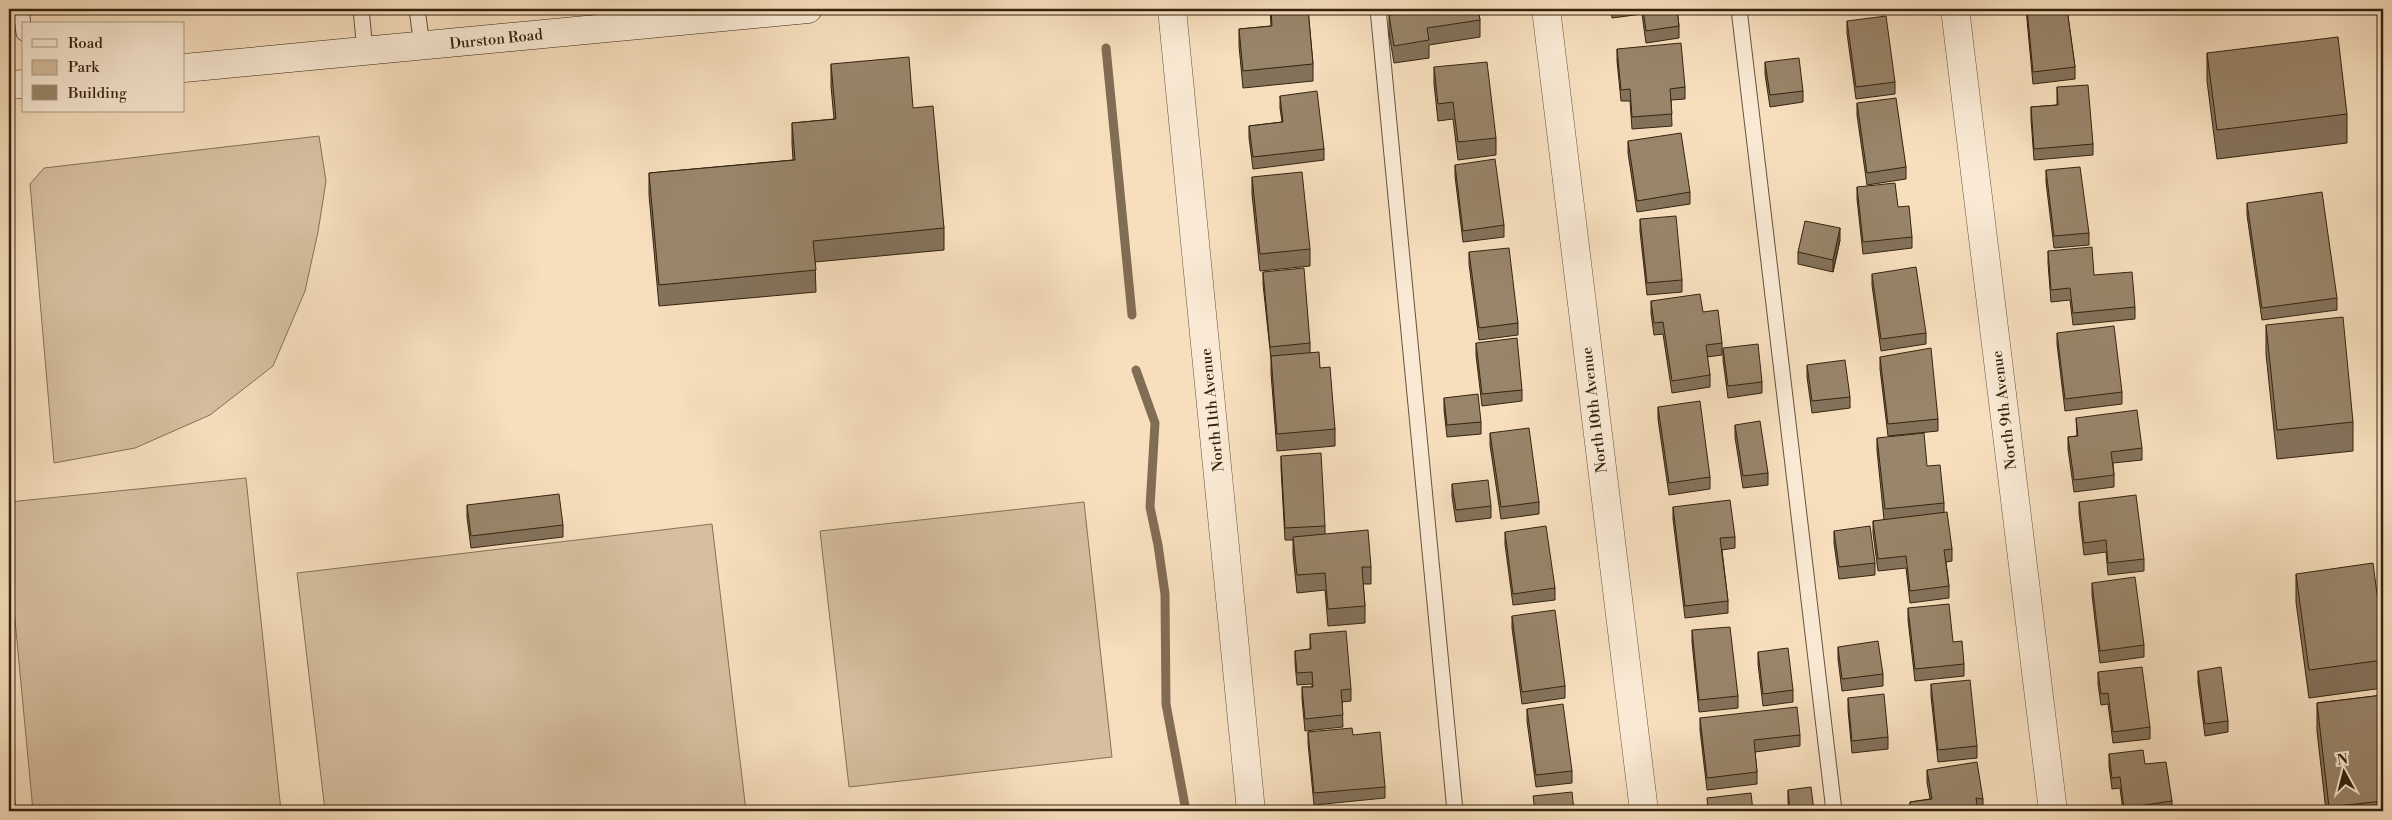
<svg xmlns="http://www.w3.org/2000/svg" width="2392" height="820" font-family="'Libre Bodoni',serif">
<style>
.green{fill:#d6bfa0;stroke:#857158}
.lines{fill:none;stroke-linecap:round;stroke-linejoin:round}
.stream{stroke:#816d54;stroke-width:9}
.service-casing{stroke:#65523b;stroke-width:17}
.minor-casing{stroke:#65523b;stroke-width:29}
.tertiary-casing{stroke:#65523b;stroke-width:29}
.secondary-casing{stroke:#34230f;stroke-width:29}
.service{stroke:#faead5;stroke-width:15}
.minor{stroke:#faead5;stroke-width:28}
.tertiary{stroke:#faead5;stroke-width:28}
.secondary{stroke:#faead5;stroke-width:28}
.wall{fill:#84725b;stroke:#34230f}
.shaded-wall{fill:#6b5d4a;stroke:#34230f}
.building{fill:#99856a;stroke:#34230f}
.labels{text-anchor:middle;stroke-width:4;stroke-linejoin:round;paint-order:stroke}
.street-label{font-size:15px;fill:#34230f;stroke:#faead5}
</style>
<rect width="100%" height="100%" fill="#f7dfbe"/>
<filter id="stains"><feTurbulence type="fractalNoise" baseFrequency=".004" numOctaves="4"/><feColorMatrix values="0 0 0 0 .2 0 0 0 0 .09 0 0 0 0 .02 0 0 0 .5 -.17"/></filter>
<radialGradient id="worn" r=".72"><stop offset=".6" stop-color="#630" stop-opacity="0"/><stop offset="1" stop-color="#630" stop-opacity=".3"/></radialGradient>
<g class="green">
<path d="M319,136L326,181L318,232L305,291L273,366L210,415L135,448L54,463L30,184L44,168Z"/>
<path d="M246,478L281,811H33L9,556V502Z"/>
<path d="M1084,502L1112,757L849,787L820,531Z"/>
<path d="M712,524L746,811H325L297,573Z"/>
<path d="M9,742L16,811H9Z"/>
</g>
<g class="lines">
<g class="stream">
<path d="M1106,48L1132,315"/>
<path d="M1136,370L1155,423L1150,507L1158,545L1165,594L1166,704L1186,811"/>
</g>
<defs>
<g id="service">
<path d="M21,9L24,33"/>
<path d="M361,9L365,51"/>
<path d="M417,9L422,46"/>
<path d="M1378,9L1455,811"/>
<path d="M1739,9L1834,811"/>
</g>
<g id="minor">
<path d="M1546,9L1644,811"/>
<path d="M1955,9L2053,811"/>
</g>
<path id="tertiary" d="M1172,9L1251,811"/>
<g id="secondary">
<path d="M184,68L808,9"/>
<path d="M9,85L24,84"/>
</g>
</defs>
<use href="#service" class="service-casing"/>
<use href="#minor" class="minor-casing"/>
<use href="#tertiary" class="tertiary-casing"/>
<use href="#secondary" class="secondary-casing"/>
<use href="#service" class="service"/>
<use href="#minor" class="minor"/>
<use href="#tertiary" class="tertiary"/>
<use href="#secondary" class="secondary"/>
</g>
<g class="wall">
<path d="M1270,9H1308L1313,64V81L1243,88L1239,46V29L1271,26Z"/>
<path d="M1399,9H1478L1480,20V37L1429,45V58L1394,63L1389,33V15L1399,14Z"/>
<path d="M1611,9H1677L1679,26V38L1646,43L1642,14L1612,18Z"/>
<path d="M1816,9H1856L1817,14Z"/>
<path d="M2026,9H2067L2075,67V79L2033,84Z"/>
<path d="M1847,21L1895,82V94L1856,99L1847,33Z"/>
<path d="M1617,49L1685,87V99L1671,100L1672,126L1632,129L1630,101H1621L1617,61Z"/>
<path d="M2207,53L2347,114V143L2217,159L2207,81Z"/>
<path d="M1765,62L1803,91V102L1770,107L1765,74Z"/>
<path d="M831,64L913,108L944,228V250L815,262L816,292L659,306L649,195V173L793,160L792,144V123L834,119L831,86Z"/>
<path d="M1434,67L1496,138V155L1458,160L1453,119L1438,121L1434,84Z"/>
<path d="M2057,87L2093,144V155L2034,160L2031,119V107L2057,105Z"/>
<path d="M1280,96L1324,149V160L1253,169L1249,138V126L1282,122L1280,108Z"/>
<path d="M1857,103L1906,167V179L1867,185L1857,115Z"/>
<path d="M1628,141L1690,192V204L1637,212L1628,153Z"/>
<path d="M1455,165L1504,225V237L1463,242L1455,176Z"/>
<path d="M2046,170L2089,233V245L2054,248L2046,182Z"/>
<path d="M1252,177L1310,249V266L1260,271L1252,194Z"/>
<path d="M1857,187L1898,207L1912,237V248L1863,254L1857,199Z"/>
<path d="M2247,203L2337,298V310L2262,320L2247,215Z"/>
<path d="M1640,219L1682,280V292L1647,295L1640,231Z"/>
<path d="M1840,240L1833,272L1798,264V252Z"/>
<path d="M2048,251L2094,275L2135,307V319L2073,325L2070,300L2051,302L2048,263Z"/>
<path d="M1469,252L1518,323V335L1479,340L1469,264Z"/>
<path d="M1263,272L1310,343V353L1320,368L1335,429V446L1277,451L1271,373V359L1263,284Z"/>
<path d="M1872,274L1926,333V344L1881,351L1872,285Z"/>
<path d="M1651,301L1703,312L1722,343V355L1707,357L1710,375V387L1672,393L1663,334L1654,335L1651,313Z"/>
<path d="M2266,325L2353,422V451L2277,459L2266,354Z"/>
<path d="M2057,333L2122,392V404L2065,411L2057,344Z"/>
<path d="M1476,343L1522,390V401L1482,406L1476,355Z"/>
<path d="M1723,348L1762,382V393L1728,398L1723,360Z"/>
<path d="M1880,357L1938,419V431L1888,436L1880,369Z"/>
<path d="M1807,365L1850,397V408L1812,413L1807,377Z"/>
<path d="M1444,398L1481,422V434L1447,437L1444,410Z"/>
<path d="M1658,407L1710,477V489L1669,495L1658,419Z"/>
<path d="M2076,418L2142,448V460L2113,463L2114,475V487L2074,492L2068,449V437L2077,436Z"/>
<path d="M1735,425L1768,473V485L1743,488L1735,437Z"/>
<path d="M1490,433L1539,502V514L1501,519L1490,445Z"/>
<path d="M1877,438L1927,466L1944,503V513L1952,549V561L1946,562L1949,586V598L1910,603L1906,568L1878,571L1873,533V521L1884,520L1877,450Z"/>
<path d="M1281,456L1325,526V534L1371,567V584H1363L1365,606V623L1328,626L1325,590L1297,593L1293,554V540H1285L1281,468Z"/>
<path d="M1452,484L1491,506V518L1456,522L1452,496Z"/>
<path d="M2079,502L2144,559V571L2108,575L2106,552L2084,555L2079,513Z"/>
<path d="M467,505L563,525V537L471,548L467,517Z"/>
<path d="M1673,507L1735,537V548L1722,550L1728,601V613L1685,618L1673,519Z"/>
<path d="M1834,531L1875,563V575L1839,579L1834,543Z"/>
<path d="M1505,532L1555,588V600L1513,605L1505,544Z"/>
<path d="M2296,574L2383,640V688L2309,698L2296,602Z"/>
<path d="M2092,583L2144,645V657L2100,663L2092,595Z"/>
<path d="M1908,608L1953,642L1964,664V676L1915,681L1908,620Z"/>
<path d="M1512,616L1565,686V698L1522,704L1512,628Z"/>
<path d="M1692,630L1738,696V708L1699,712L1692,642Z"/>
<path d="M1310,634L1351,689V701L1342,702L1343,727L1305,731L1302,699V687H1312V684L1297,685L1295,663V651L1310,649Z"/>
<path d="M1838,647L1883,674V686L1842,691L1838,659Z"/>
<path d="M1758,652L1793,690V702L1763,706L1758,664Z"/>
<path d="M2198,671L2228,721V732L2205,736L2198,682Z"/>
<path d="M2098,672L2150,727V739L2113,743L2108,704L2101,705L2098,684Z"/>
<path d="M1931,684L1977,746V758L1938,762L1931,696Z"/>
<path d="M2383,695V811H2326L2317,731V703Z"/>
<path d="M1848,698L1888,737V749L1852,753L1848,710Z"/>
<path d="M1527,709L1572,771V783L1536,787L1527,721Z"/>
<path d="M1700,718L1800,735V746L1755,752L1757,772V784L1707,790L1700,730Z"/>
<path d="M1308,732L1353,735L1385,787V798L1314,805L1308,743Z"/>
<path d="M2109,754L2145,764L2172,801V811H2123L2120,788L2112,789L2109,766Z"/>
<path d="M1927,770L1983,799V811H1910V802L1930,799L1927,782Z"/>
<path d="M1788,790L1814,811H1789L1788,802Z"/>
</g>
<path class="shaded-wall" d="M1840,228V240L1833,272V260Z"/>
<g class="building">
<path d="M1271,9H1308L1313,64L1243,71L1239,29L1272,26Z"/>
<path d="M1401,9H1478L1480,20L1427,28L1429,40L1394,46L1389,15L1402,14Z"/>
<path d="M1643,9H1677L1679,26L1646,31Z"/>
<path d="M2027,9H2067L2075,67L2033,72Z"/>
<path d="M1886,16L1895,82L1856,87L1847,21Z"/>
<path d="M2338,37L2347,114L2217,130L2207,53Z"/>
<path d="M1681,43L1685,87L1670,89L1672,114L1632,117L1630,89L1621,90L1617,49Z"/>
<path d="M909,57L913,108L933,106L944,228L813,241L816,270L659,285L649,173L795,160L792,123L836,119L831,64Z"/>
<path d="M1799,58L1803,91L1770,95L1765,62Z"/>
<path d="M1487,62L1496,138L1458,142L1453,102L1438,104L1434,67Z"/>
<path d="M2088,85L2093,144L2034,149L2031,107L2058,105L2057,87Z"/>
<path d="M1317,91L1324,149L1253,157L1249,126L1283,122L1280,96Z"/>
<path d="M1896,98L1906,167L1867,173L1857,103Z"/>
<path d="M1681,133L1690,192L1637,201L1628,141Z"/>
<path d="M1495,159L1504,225L1463,231L1455,165Z"/>
<path d="M2080,167L2089,233L2054,236L2046,170Z"/>
<path d="M1302,172L1310,249L1260,254L1252,177Z"/>
<path d="M1895,183L1898,207L1909,206L1912,237L1863,242L1857,187Z"/>
<path d="M2322,192L2337,298L2262,308L2247,203Z"/>
<path d="M1676,216L1682,280L1647,283L1640,219Z"/>
<path d="M1805,221L1840,228L1833,260L1798,252Z"/>
<path d="M2092,247L2094,275L2132,272L2135,307L2073,313L2070,288L2051,290L2048,251Z"/>
<path d="M1509,248L1518,323L1479,328L1469,252Z"/>
<path d="M1916,267L1926,333L1881,339L1872,274Z"/>
<path d="M1304,268L1310,343L1270,347L1263,272Z"/>
<path d="M1700,294L1703,312L1718,310L1722,343L1706,345L1710,375L1672,381L1663,322L1654,323L1651,301Z"/>
<path d="M2343,317L2353,422L2277,430L2266,325Z"/>
<path d="M2114,326L2122,392L2065,399L2057,333Z"/>
<path d="M1517,338L1522,390L1482,394L1476,343Z"/>
<path d="M1758,344L1762,382L1728,386L1723,348Z"/>
<path d="M1931,348L1938,419L1888,424L1880,357Z"/>
<path d="M1319,352L1320,368L1330,367L1335,429L1277,434L1271,356Z"/>
<path d="M1845,360L1850,397L1812,401L1807,365Z"/>
<path d="M1478,394L1481,422L1447,425L1444,398Z"/>
<path d="M1700,401L1710,477L1669,483L1658,407Z"/>
<path d="M2137,410L2142,448L2111,452L2114,475L2074,480L2068,437L2078,436L2076,418Z"/>
<path d="M1760,421L1768,473L1743,476L1735,425Z"/>
<path d="M1529,428L1539,502L1501,507L1490,433Z"/>
<path d="M1924,433L1927,466L1940,465L1944,503L1885,509L1877,438Z"/>
<path d="M1321,453L1325,526L1285,528L1281,456Z"/>
<path d="M1488,480L1491,506L1456,510L1452,484Z"/>
<path d="M559,494L563,525L471,536L467,505Z"/>
<path d="M2136,495L2144,559L2108,563L2106,540L2084,543L2079,502Z"/>
<path d="M1730,500L1735,537L1720,538L1728,601L1685,606L1673,507Z"/>
<path d="M1947,512L1952,549L1944,550L1949,586L1910,591L1906,556L1878,559L1873,521Z"/>
<path d="M1546,526L1555,588L1513,594L1505,532Z"/>
<path d="M1870,526L1875,563L1839,567L1834,531Z"/>
<path d="M1368,530L1371,567H1362L1365,606L1328,609L1325,573L1297,575L1293,537Z"/>
<path d="M2373,563L2383,640V660L2309,670L2296,574Z"/>
<path d="M2135,577L2144,645L2100,651L2092,583Z"/>
<path d="M1949,604L1953,642L1962,641L1964,664L1915,669L1908,608Z"/>
<path d="M1555,610L1565,686L1522,692L1512,616Z"/>
<path d="M1730,627L1738,696L1699,700L1692,630Z"/>
<path d="M1346,631L1351,689L1341,690L1343,715L1305,719L1302,687H1313L1312,672L1297,673L1295,651L1311,649L1310,634Z"/>
<path d="M1878,641L1883,674L1842,679L1838,647Z"/>
<path d="M1788,648L1793,690L1763,694L1758,652Z"/>
<path d="M2142,667L2150,727L2113,732L2108,693L2101,694L2098,672Z"/>
<path d="M2221,667L2228,721L2205,724L2198,671Z"/>
<path d="M1970,680L1977,746L1938,750L1931,684Z"/>
<path d="M1884,694L1888,737L1852,741L1848,698Z"/>
<path d="M2383,695V801L2329,807L2317,703Z"/>
<path d="M1563,704L1572,771L1536,775L1527,709Z"/>
<path d="M1797,707L1800,735L1754,740L1757,772L1707,778L1700,718Z"/>
<path d="M1352,728L1353,735L1380,732L1385,787L1314,793L1308,732Z"/>
<path d="M2143,750L2145,764L2166,762L2172,801L2124,808L2120,777L2112,778L2109,754Z"/>
<path d="M1977,762L1983,799L1976,798L1978,811H1911L1910,802L1932,799L1927,770Z"/>
<path d="M1811,787L1814,811H1790L1788,790Z"/>
<path d="M1572,792L1574,811H1535L1533,796Z"/>
<path d="M1751,793L1753,811H1708L1707,798Z"/>
</g>
<g class="labels">
<g class="street-label">
<text transform="translate(496 39) rotate(-6)" y="5">Durston Road</text>
<text transform="translate(1212 410) rotate(-96)" y="5">North 11th Avenue</text>
<text transform="translate(1594 410) rotate(-97)" y="5">North 10th Avenue</text>
<text transform="translate(2004 410) rotate(-97)" y="5">North 9th Avenue</text>
</g>
</g>
<rect width="2392" height="820" fill="none" stroke="#f7dfbe" stroke-width="30"/>
<rect x="10" y="10" width="2372" height="800" fill="none" stroke="#34230f" stroke-width="2.5"/>
<rect x="15" y="15" width="2362" height="790" fill="none" stroke="#34230f"/>
<rect x="22" y="22" width="162" height="90" fill="#faead5" stroke="#ab9a86"/>
<rect x="32" y="39" width="25" height="8" fill="#faead5" stroke="#ab9a86"/>
<text x="68" y="48" font-size="15" fill="#34230f">Road</text>
<rect x="32" y="60" width="25" height="15" fill="#d6bfa0" stroke="#ab9a86"/>
<text x="68" y="72" font-size="15" fill="#34230f">Park</text>
<rect x="32" y="85" width="25" height="15" fill="#99856a" stroke="#ab9a86"/>
<text x="68" y="98" font-size="15" fill="#34230f">Building</text>
<g transform="translate(2344 772) rotate(353)" stroke="#faead5" stroke-width="4" paint-order="stroke">
<path d="M0-4L9 19L0 12L-9 19Z" fill="#34230f"/>
<text y="-8" font-size="14" font-weight="bold" text-anchor="middle" fill="#34230f">N</text>
</g>
<rect width="100%" height="100%" filter="url(#stains)"/>
<rect width="100%" height="100%" fill="url(#worn)"/>
</svg>
